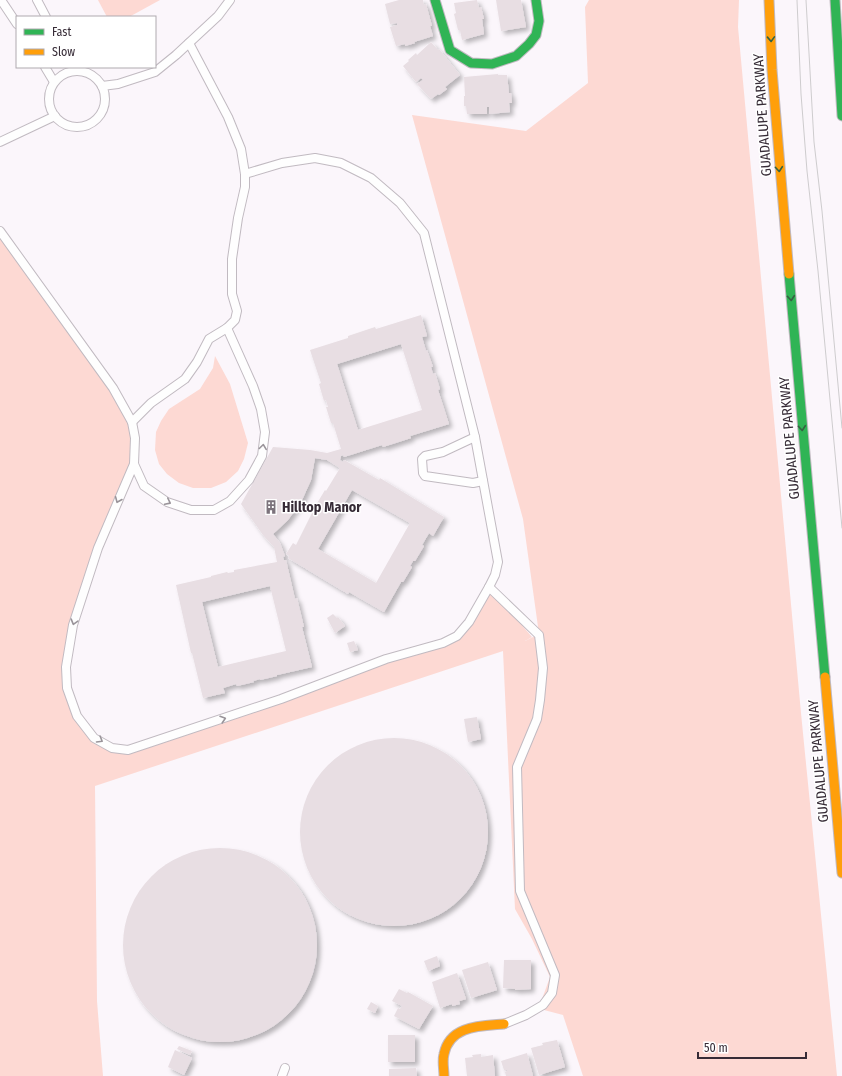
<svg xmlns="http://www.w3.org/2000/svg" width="842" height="1076" font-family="'Fira Sans Condensed',sans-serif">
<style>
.green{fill:#fdd9d3}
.building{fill:#e8dee3;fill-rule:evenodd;filter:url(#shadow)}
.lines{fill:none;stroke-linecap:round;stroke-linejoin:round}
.lane-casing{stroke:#c1bac1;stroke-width:10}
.fast-casing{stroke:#c1bac1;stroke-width:11}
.slow-casing{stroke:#c1bac1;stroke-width:11}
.lane{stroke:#fefefe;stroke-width:8}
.fast{stroke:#30b455;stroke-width:9}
.slow{stroke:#ff9f0a;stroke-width:9}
.tram{stroke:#ceccce;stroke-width:1}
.oneway{stroke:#346242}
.oneway2{stroke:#9a949a}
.labels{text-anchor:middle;stroke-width:3;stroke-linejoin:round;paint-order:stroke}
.street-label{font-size:14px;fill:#362b36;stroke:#fff}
.poi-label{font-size:14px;font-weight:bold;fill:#362b36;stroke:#fff;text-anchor:start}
</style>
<defs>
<filter id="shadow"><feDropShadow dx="3.5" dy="3.5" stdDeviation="2" flood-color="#0004"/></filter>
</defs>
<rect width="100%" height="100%" fill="#fbf6fb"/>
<g class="green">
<path d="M98,0H160L129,17H107Z"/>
<path d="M589,0H739L738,27L801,713L837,1076H583L563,1015L544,1010L542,999L550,977L532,939L515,909L503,651L95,786L97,1001L103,1076H0V230L132,422L134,464L73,625L66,667L77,716L94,738L128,750L457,636L489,587L532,637L525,641L539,634L523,519L412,115L526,131L588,83L585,7Z"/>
<path d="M215,356L230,384L248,443L244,459L238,471L226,482L211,488H193L179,483L167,474L159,464L155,450L156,432L161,421L169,409L200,389L213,368Z"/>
</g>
<g class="building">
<path d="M399,0H423L424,5L426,4L432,26H430L433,36L414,42L415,43L405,46V44L396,46L390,27L397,25V23L390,24L385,4Z"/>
<path d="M477,0L479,8L481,7L484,19H482L484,34L462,40L460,30H458L454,14L456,13L454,3Z"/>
<path d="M496,0H521L526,27L501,31Z"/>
<path d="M431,42L438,50L439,49L460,75L445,87L447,89L439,95L438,94L431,99L417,84L423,80L421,78L416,82L403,66L409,61L408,60L416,53L417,55Z"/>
<path d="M498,74V75H507L509,93H511L512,103H509L510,112L489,114V107H487V114H467L466,106H464V96H465L464,77Z"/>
<path d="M421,315L427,336L422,337L426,351L427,350L433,367H431L433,374L435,373L440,389L438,390L449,424L410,436L411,438L383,447L382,445L344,457L343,455L341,456L340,460L343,462L344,460L379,480L380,478L444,517L433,536L429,533L422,545L424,546L415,561H413L410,566L412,567L403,582H401L384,612L349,592L348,594L288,558L289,556L286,554L293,543L296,545L313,511L315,512L318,506L316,505L325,490L326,491L340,468L327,460L315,458L311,480L302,500L288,520L273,534L280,543L285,556L283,557L284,560H286L295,599L297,598L304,627H302L312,667L277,675V676L260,680V679L253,681L254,682L237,686L236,684L223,688L225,693L203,698L192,653H191L176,585L211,577V576L227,572L228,573L234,572V570L277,562L274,547L263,535L241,504L273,447L310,450L327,453L341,449L333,423H331L326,407H328L326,400L324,401L319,384L321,383L310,350L348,338V336L375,327L376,329ZM401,344L422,410L358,430L337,364ZM352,490L410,523L376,583L318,549ZM270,586L286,651L218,667L202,602Z"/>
<path d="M333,614L337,618L338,617L345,626L335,633L327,618Z"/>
<path d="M354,641L358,650L350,652L347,643Z"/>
<path d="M477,717L481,739L468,742L464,719Z"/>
<circle cx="394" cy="832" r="94"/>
<circle cx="220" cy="945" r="97"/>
<path d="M437,956L440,966L428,971L424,961Z"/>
<path d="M504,960H531V989L515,990V989L503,988Z"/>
<path d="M488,962L497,990L471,998L462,970Z"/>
<path d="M457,973L466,999L459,1001L460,1004L452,1006V1004L440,1008L432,982Z"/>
<path d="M399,989L407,993L408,992L433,1006L419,1029L394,1016L398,1008L400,1009L402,1006L392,1001Z"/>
<path d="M371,1002L378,1006L375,1013L367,1009Z"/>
<rect x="388" y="1035" width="27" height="27"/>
<path d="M557,1040L565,1067L539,1075L531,1048L543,1045L542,1043Z"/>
<path d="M179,1046L192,1051L190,1055L177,1049Z"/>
<path d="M175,1050L192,1058L184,1075L168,1067Z"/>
<path d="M527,1053L533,1076H506L505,1072L507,1071V1070H504L501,1061Z"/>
<path d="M481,1054V1057L493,1055L495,1076H467L465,1058L473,1057L472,1055Z"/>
<path d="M416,1068L417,1076H389V1069Z"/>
</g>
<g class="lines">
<defs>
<g id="lane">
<path d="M1,0L17,24"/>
<path d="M37,0L46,17"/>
<path d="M45,67L54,82"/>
<circle cx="77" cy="99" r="28"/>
<path d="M102,86L118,84L155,72L176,55L218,16L230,0"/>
<path d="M0,142L55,116"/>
<path d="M0,231L113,388L132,422L135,438L134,464L144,486L167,502L191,510H214L230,501L249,480L262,456L265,432L261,409L253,386L227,328"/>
<path d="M132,422L151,403L185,379L197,362L209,339L227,328L235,320L237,311L232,294V259L238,218L245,187V174L241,149L228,117L189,43"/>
<path d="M475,437L443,452L425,456L422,459L423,473L425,476L473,483L483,481"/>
<path d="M134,464L98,548L73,625L66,667L67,688L77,716L94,738L112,748L128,750L281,699L386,659L443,643L457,636L469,622L489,587L495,575L498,562L475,437L424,233L400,203L371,178L341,163L315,158L282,163L245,174"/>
<path d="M489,587L539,635L543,668L540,700L537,719L517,767L520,891L555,975L552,993L543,1005L526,1015L504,1024"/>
<path d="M282,1076L285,1068"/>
</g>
<g id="fast">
<path d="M435,0L450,50L471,63L492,64L516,56L529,44L536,35L539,21L536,0"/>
<path d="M835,0L842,116"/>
<path d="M789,274L825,677"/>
</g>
<g id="slow">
<path d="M769,0L772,70L789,274"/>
<path d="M825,677L842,873"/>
<path d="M444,1076C444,1069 442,1061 444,1054C450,1025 481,1026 504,1024"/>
</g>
</defs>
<use href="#lane" class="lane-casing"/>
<use href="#fast" class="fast-casing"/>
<use href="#slow" class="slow-casing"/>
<use href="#lane" class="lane"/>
<use href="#fast" class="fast"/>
<use href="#slow" class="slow"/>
<g class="tram">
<path d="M797,0L801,94L807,171L818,271L842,528"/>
<path d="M806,0L814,142L822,211L842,428"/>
</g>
</g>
<defs><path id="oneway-chevron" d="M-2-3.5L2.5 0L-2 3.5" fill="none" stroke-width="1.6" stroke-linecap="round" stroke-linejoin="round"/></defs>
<g class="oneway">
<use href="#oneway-chevron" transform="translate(771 39) rotate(88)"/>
<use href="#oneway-chevron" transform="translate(779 169) rotate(85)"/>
<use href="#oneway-chevron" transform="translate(791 298) rotate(85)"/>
<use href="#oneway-chevron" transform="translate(802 428) rotate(85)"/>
</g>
<g class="oneway2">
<use href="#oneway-chevron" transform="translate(263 447) rotate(-82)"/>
<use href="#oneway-chevron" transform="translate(118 500) rotate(113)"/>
<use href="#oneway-chevron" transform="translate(168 502) rotate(26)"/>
<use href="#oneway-chevron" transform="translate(74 622) rotate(106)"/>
<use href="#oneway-chevron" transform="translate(223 719) rotate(-18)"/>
<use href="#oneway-chevron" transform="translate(100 740) rotate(31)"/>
</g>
<defs>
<symbol id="building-bare" viewBox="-9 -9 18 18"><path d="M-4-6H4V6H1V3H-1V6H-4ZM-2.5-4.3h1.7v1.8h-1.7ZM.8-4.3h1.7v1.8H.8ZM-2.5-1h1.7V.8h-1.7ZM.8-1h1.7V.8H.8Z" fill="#7b727b" stroke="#fff" stroke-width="2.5" paint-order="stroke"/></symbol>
</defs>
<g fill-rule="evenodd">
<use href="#building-bare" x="261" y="497" width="20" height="20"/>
</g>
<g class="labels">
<g class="street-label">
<text transform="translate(762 115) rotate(-94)" y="5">GUADALUPE PARKWAY</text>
<text transform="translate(789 438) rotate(-95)" y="5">GUADALUPE PARKWAY</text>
<text transform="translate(818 761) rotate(-95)" y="5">GUADALUPE PARKWAY</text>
</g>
<g class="poi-label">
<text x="282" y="512">Hilltop Manor</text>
</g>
</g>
<rect x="16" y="16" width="140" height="52" fill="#ffffff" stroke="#afaaaf"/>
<rect x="24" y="29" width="20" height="6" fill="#30b455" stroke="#afaaaf"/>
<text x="52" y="36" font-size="12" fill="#362b36">Fast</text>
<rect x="24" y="49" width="20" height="6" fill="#ff9f0a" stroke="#afaaaf"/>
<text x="52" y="56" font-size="12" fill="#362b36">Slow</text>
<path d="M698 1052v6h108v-6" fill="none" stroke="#362b36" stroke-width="2"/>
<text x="704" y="1052" font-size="12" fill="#362b36" stroke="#ffffff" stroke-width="3" paint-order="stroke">50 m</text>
</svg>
